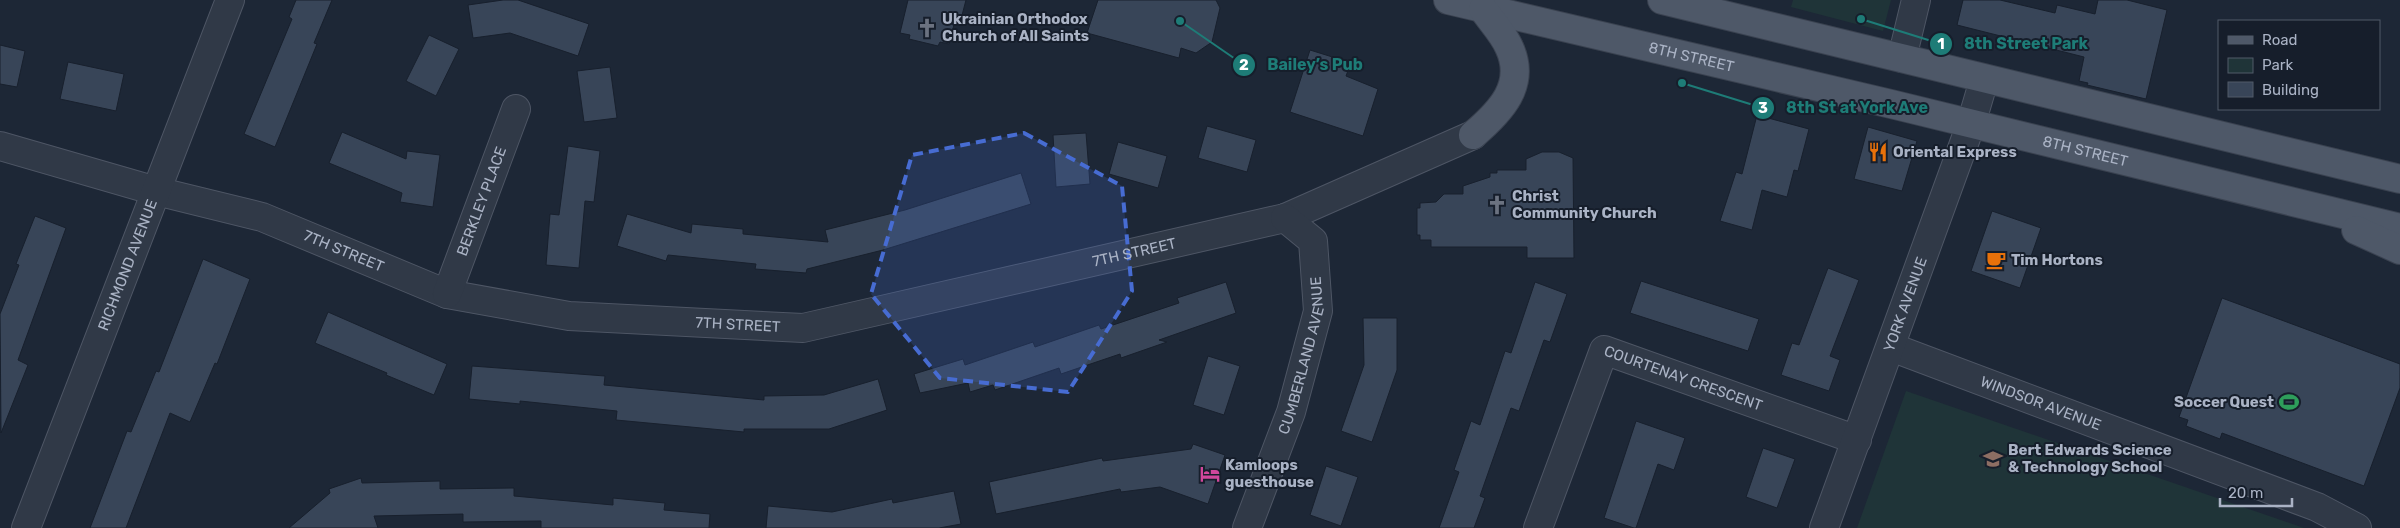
<svg xmlns="http://www.w3.org/2000/svg" width="2400" height="528" font-family="Rubik,sans-serif">
<style>
.green{fill:#1f3438}
.building{fill:#384558;stroke:#18202d}
.lines{fill:none;stroke-linecap:round;stroke-linejoin:round}
.minor-casing{stroke:#4e5665;stroke-width:30}
.major-casing{stroke:#3a4250;stroke-width:30}
.minor{stroke:#303947;stroke-width:28}
.major{stroke:#4e5868;stroke-width:28}
.marked{fill:#476cd2;fill-opacity:0.2;stroke:#476cd2;stroke-width:4;stroke-dasharray:10 6;stroke-linejoin:round}
.labels{text-anchor:middle;stroke-width:4;stroke-linejoin:round;paint-order:stroke}
.poi-label{font-size:15px;font-weight:bold;fill:#aab3c5;stroke:#161e2b;text-anchor:start}
.street-label{font-size:15px;fill:#aab3c5;stroke:#161e2b}
.leader{fill:none;stroke:#1e7c77;stroke-width:2}
.callout-dot{fill:#1e7c77;stroke:#161e2b;stroke-width:2}
.mark-label{font-size:15px;text-anchor:middle;font-weight:bold;fill:#fff}
.callout-label{font-size:16px;text-anchor:middle;font-weight:bold;fill:#1e7c77;stroke:#161e2b;stroke-width:4;stroke-linejoin:round;paint-order:stroke}
</style>
<rect width="100%" height="100%" fill="#1d2736"/>
<g class="green">
<path d="M1793,0H1891L1883,31L1791,7Z"/>
<path d="M1906,391L2304,528H1857Z"/>
</g>
<g class="building">
<path d="M296,0H332L314,43L317,44L275,147L244,134L292,19L289,17Z"/>
<path d="M503,0H518L589,24L578,56L510,33L473,38L468,5Z"/>
<path d="M908,0H966L960,23L955,21L949,44L940,42L938,46L909,39L910,35L900,33Z"/>
<path d="M1098,0H1216L1220,8L1212,42L1196,53L1181,48L1179,58L1087,33Z"/>
<path d="M1963,0H2000L2055,13L2057,5L2095,14L2098,0H2127L2167,10L2146,99L2087,85L2088,83L2079,81L2084,57L1957,25Z"/>
<path d="M429,35L459,49L436,96L406,81Z"/>
<path d="M0,45L25,51L17,87L0,84Z"/>
<path d="M1310,50L1342,60L1340,66L1349,68L1346,76L1378,89L1363,136L1290,112Z"/>
<path d="M68,62L124,74L116,111L60,99Z"/>
<path d="M610,67L617,118L584,122L577,71Z"/>
<path d="M1757,115L1809,129L1798,171L1794,170L1787,197L1762,190L1752,230L1720,221L1736,172L1742,174Z"/>
<path d="M1207,126L1256,140L1247,172L1198,158Z"/>
<path d="M1868,127L1917,141L1902,191L1854,179Z"/>
<path d="M342,132L406,159L407,151L440,155L433,207L400,202L402,193L329,163Z"/>
<path d="M1086,133L1090,184L1056,187L1053,135Z"/>
<path d="M1118,142L1167,156L1158,188L1109,174Z"/>
<path d="M568,146L600,151L594,202L585,201L579,268L546,265L550,214L559,215Z"/>
<path d="M1542,152H1559L1573,158L1574,258H1527V247H1431V240H1420V235H1417V208H1420V203L1436,202L1444,194H1463V186L1490,177V173H1497V170H1526V159Z"/>
<path d="M1021,173L1031,204L883,250L807,269L806,273L755,269L756,264L668,255L666,261L617,246L627,214L691,233L692,224L743,229V234L828,242L825,230L905,210Z"/>
<path d="M1992,211L2041,228L2020,288L1971,271Z"/>
<path d="M35,216L66,228L18,360L28,365L1,433L0,314L19,265L16,264Z"/>
<path d="M203,259L250,279L217,364L215,363L190,422L170,413L126,528H90L127,431L131,432L156,371L159,372Z"/>
<path d="M1828,268L1859,280L1830,356L1840,360L1829,391L1781,375L1792,343L1799,345Z"/>
<path d="M1641,281L1759,319L1748,351L1630,313Z"/>
<path d="M1226,282L1236,313L1159,340L1167,342L1121,358L1120,354L1061,374L1059,368L995,390L993,385L970,392L968,383L920,393L914,374L963,359L965,365L1033,342L1035,347L1099,325L1101,329L1179,303L1177,298Z"/>
<path d="M1535,282L1567,294L1550,342L1544,340L1519,411L1511,408L1480,496L1485,498L1474,528H1439L1459,472L1454,470L1471,421L1480,425L1505,351L1511,353Z"/>
<path d="M2222,298L2400,364V388L2364,486L2222,433L2220,439L2186,426L2188,420L2179,417Z"/>
<path d="M328,312L447,364L434,395L386,375L387,373L315,343Z"/>
<path d="M1363,318H1397V370L1372,442L1341,431L1364,365Z"/>
<path d="M1208,356L1240,366L1224,415L1193,405Z"/>
<path d="M472,366L605,376L604,385L764,400V396L824,395L878,379L887,410L829,429H744V432L616,420L617,411L520,401V404L469,399Z"/>
<path d="M1636,421L1685,438L1674,470L1658,464L1636,528H1634L1604,518Z"/>
<path d="M1193,444L1225,455L1208,504L1160,487L1121,492L1120,489L996,514L989,482L1102,458L1103,461L1191,449Z"/>
<path d="M1763,448L1795,459L1777,508L1746,497Z"/>
<path d="M1326,466L1358,477L1341,526L1310,515Z"/>
<path d="M361,478L362,483L440,481V489L514,488V496L613,505V498L665,503L664,510L710,514L709,528H541V521L463,522V514L374,516L378,528H289L330,493L329,489Z"/>
<path d="M954,491L961,524L939,528H766L768,506L832,512L892,499L893,503Z"/>
</g>
<g class="lines">
<defs>
<g id="minor">
<path d="M1902,58L1916,0"/>
<path id="s1" d="M0,146L156,191L262,217L447,294L569,316L803,328L1285,218L1473,135"/>
<path id="s2" d="M447,294L516,109"/>
<path id="s3" d="M1891,347L2317,507L2357,528"/>
<path id="s4" d="M26,528L230,0"/>
<path id="s5" d="M1247,528L1291,412L1318,311L1313,241L1285,218"/>
<path id="s6" d="M1538,528L1604,350L1857,440"/>
<path id="s7" d="M1824,528L1971,124L1984,80"/>
</g>
<g id="major">
<path id="s8" d="M1448,0L1891,104L2400,228"/>
<path d="M1662,0L2400,179"/>
<path d="M1473,135C1500,112 1527,85 1509,47C1503,33 1491,21 1483,9"/>
<path d="M2356,230L2400,250"/>
</g>
</defs>
<use href="#minor" class="minor-casing"/>
<use href="#major" class="major-casing"/>
<use href="#minor" class="minor"/>
<use href="#major" class="major"/>
</g>
<path class="marked" d="M1024,133L1122,186L1132,291L1068,392L940,378L871,294L912,155Z"/>
<defs>
<symbol id="church-bare" viewBox="-9 -9 18 18"><path d="M-1.2-6h2.4v3.5h3.3v2.4h-3.3V6h-2.4V-.1h-3.3v-2.4h3.3Z" fill="#6b7280" stroke="#161e2b" stroke-width="2.5" paint-order="stroke"/></symbol>
<symbol id="restaurant-bare" viewBox="-9 -9 18 18"><path d="M-5-6h1v4h1v-4h1v4h1v-4h1v5L-1.5 .5V6h-2V.5L-5-1ZM5-6V6H3V1.5H1.5Q1.5-4 5-6Z" fill="#e8710a" stroke="#161e2b" stroke-width="2.5" paint-order="stroke"/></symbol>
<symbol id="cafe-bare" viewBox="-9 -9 18 18"><path d="M-5.5-4.5H6V0H3Q3 3.5 0 3.5H-2.5Q-5.5 3.5-5.5 0ZM3-3.2v2h1.7v-2ZM-6 4.5H4V6H-6Z" fill="#e8710a" stroke="#161e2b" stroke-width="2.5" paint-order="stroke"/></symbol>
<symbol id="stadium-bare" viewBox="-9 -9 18 18"><path d="M0-5a6.5 5 0 1 0 0 10a6.5 5 0 1 0 0-10ZM-3.5-1.8h7v3.6h-7Z" fill="#2e9e5b" stroke="#161e2b" stroke-width="2.5" paint-order="stroke"/></symbol>
<symbol id="school-bare" viewBox="-9 -9 18 18"><path d="M0-5L7-2L0 1L-7-2ZM-4 1L0 2.5L4 1V4Q0 6-4 4Z" fill="#8d6e63" stroke="#161e2b" stroke-width="2.5" paint-order="stroke"/></symbol>
<symbol id="hotel-bare" viewBox="-9 -9 18 18"><path d="M-6-4.5h1.5V1H6V5H4.5V3h-9V5H-6ZM-4 0a1.8 1.8 0 1 1 3.6 0ZM.5 0V-2.5h3Q6-2.5 6 0Z" fill="#d1479c" stroke="#161e2b" stroke-width="2.5" paint-order="stroke"/></symbol>
</defs>
<g fill-rule="evenodd">
<use href="#church-bare" x="913" y="14" width="28" height="28"/>
<use href="#restaurant-bare" x="1864" y="138" width="28" height="28"/>
<use href="#church-bare" x="1483" y="191" width="28" height="28"/>
<use href="#cafe-bare" x="1982" y="246" width="28" height="28"/>
<use href="#stadium-bare" x="2275" y="388" width="28" height="28"/>
<use href="#school-bare" x="1979" y="445" width="28" height="28"/>
<use href="#hotel-bare" x="1196" y="460" width="28" height="28"/>
</g>
<g class="labels">
<g class="poi-label">
<text x="942" y="24">Ukrainian Orthodox<tspan x="942" dy="17">Church of All Saints</tspan></text>
<text x="1893" y="157">Oriental Express</text>
<text x="1512" y="201">Christ<tspan x="1512" dy="17">Community Church</tspan></text>
<text x="2011" y="265">Tim Hortons</text>
<text x="2274" y="407" text-anchor="end">Soccer Quest</text>
<text x="2008" y="455">Bert Edwards Science<tspan x="2008" dy="17">&amp; Technology School</tspan></text>
<text x="1225" y="470">Kamloops<tspan x="1225" dy="17">guesthouse</tspan></text>
</g>
<g class="street-label">
<text dy="5" stroke="none"><textPath href="#s8" startOffset="250">8TH STREET</textPath></text>
<text dy="5" stroke="none"><textPath href="#s8" startOffset="655">8TH STREET</textPath></text>
<text dy="5" stroke="none"><textPath href="#s2" startOffset="99">BERKLEY PLACE</textPath></text>
<text dy="5" stroke="none"><textPath href="#s1" startOffset="360">7TH STREET</textPath></text>
<text dy="5" stroke="none"><textPath href="#s1" startOffset="1170">7TH STREET</textPath></text>
<text dy="5" stroke="none"><textPath href="#s4" startOffset="282">RICHMOND AVENUE</textPath></text>
<text dy="5" stroke="none"><textPath href="#s7" startOffset="238">YORK AVENUE</textPath></text>
<text dy="5" stroke="none"><textPath href="#s1" startOffset="765">7TH STREET</textPath></text>
<text dy="5" stroke="none"><textPath href="#s5" startOffset="182">CUMBERLAND AVENUE</textPath></text>
<text dy="5" stroke="none"><textPath href="#s6" startOffset="274">COURTENAY CRESCENT</textPath></text>
<text dy="5" stroke="none"><textPath href="#s3" startOffset="160">WINDSOR AVENUE</textPath></text>
</g>
</g>
<path class="leader" d="M1861 19L1941 44M1180 21L1244 65M1682 83L1763 108"/>
<g class="callout-dot">
<circle cx="1861" cy="19" r="5"/>
<circle cx="1180" cy="21" r="5"/>
<circle cx="1682" cy="83" r="5"/>
<circle cx="1941" cy="44" r="12"/>
<circle cx="1244" cy="65" r="12"/>
<circle cx="1763" cy="108" r="12"/>
</g>
<g class="mark-label">
<text x="1941" y="49">1</text>
<text x="1244" y="70">2</text>
<text x="1763" y="113">3</text>
</g>
<g class="callout-label">
<text x="2026" y="49">8th Street Park</text>
<text x="1315" y="70">Bailey’s Pub</text>
<text x="1857" y="113">8th St at York Ave</text>
</g>
<rect x="2218" y="20" width="162" height="90" fill="#161e2b" stroke="#515a69"/>
<rect x="2228" y="36" width="25" height="8" fill="#4e5868" stroke="#515a69"/>
<text x="2262" y="45" font-size="15" fill="#aab3c5">Road</text>
<rect x="2228" y="58" width="25" height="15" fill="#1f3438" stroke="#515a69"/>
<text x="2262" y="70" font-size="15" fill="#aab3c5">Park</text>
<rect x="2228" y="82" width="25" height="15" fill="#384558" stroke="#515a69"/>
<text x="2262" y="95" font-size="15" fill="#aab3c5">Building</text>
<path d="M2220 498v8h72v-8" fill="none" stroke="#aab3c5" stroke-width="2.5"/>
<text x="2228" y="498" font-size="15" fill="#aab3c5" stroke="#161e2b" stroke-width="4" paint-order="stroke">20 m</text>
</svg>
